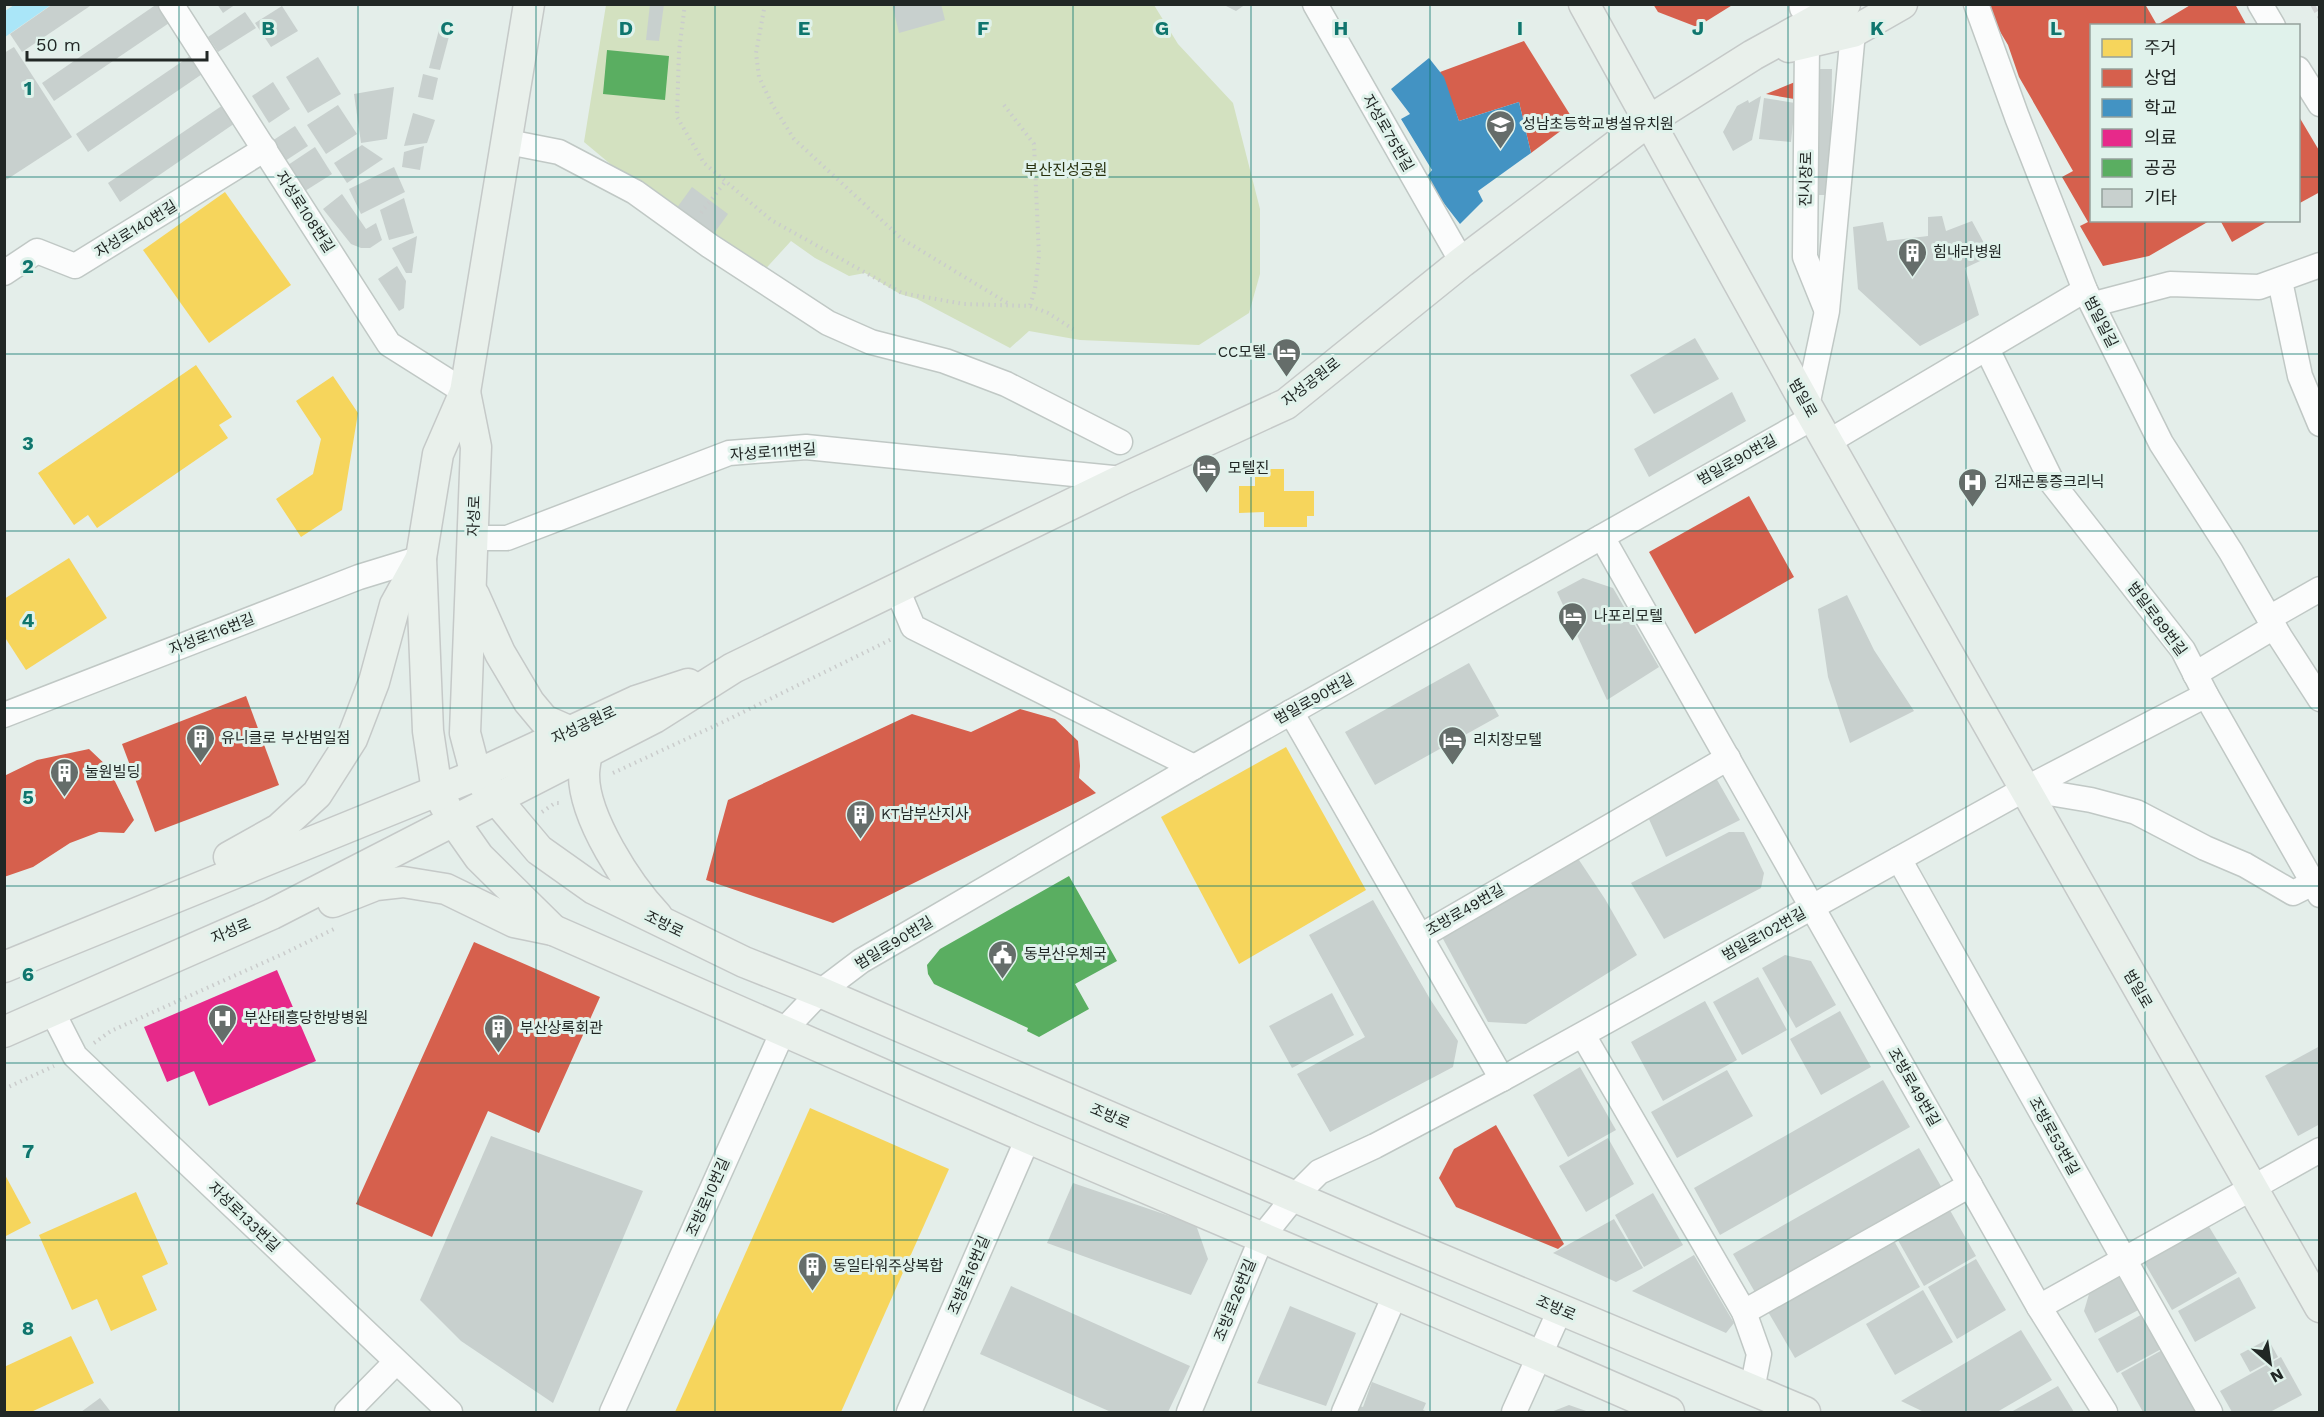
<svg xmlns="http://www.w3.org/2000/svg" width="2324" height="1417" font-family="'Work Sans','Noto Sans KR',sans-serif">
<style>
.green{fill:#d3e1c0}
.water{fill:#aae6f8}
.homes{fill:#f6d55c}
.shops{fill:#d6604d}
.schools{fill:#4393c3}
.health{fill:#e7298a}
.public{fill:#5aae61}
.building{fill:#c8d0ce}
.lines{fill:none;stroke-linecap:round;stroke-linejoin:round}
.minor-casing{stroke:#c0c8c5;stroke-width:27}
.major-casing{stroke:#c5c9c8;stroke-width:33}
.path{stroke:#cacccc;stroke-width:4;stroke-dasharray:1.5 4.5;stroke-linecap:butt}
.minor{stroke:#fbfcfc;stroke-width:24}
.major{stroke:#e9f0eb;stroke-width:30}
.rail{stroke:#d2d4d4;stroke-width:4.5;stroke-dasharray:9 4.5;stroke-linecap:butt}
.grid{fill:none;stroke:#0f766e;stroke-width:1.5;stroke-opacity:0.55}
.labels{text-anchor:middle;stroke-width:6;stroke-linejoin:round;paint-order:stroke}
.poi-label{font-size:15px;fill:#212725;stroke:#e0f2eb;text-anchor:start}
.street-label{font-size:15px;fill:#212725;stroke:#e0f2eb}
.park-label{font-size:15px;fill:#262f0c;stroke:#e0f2eb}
.grid-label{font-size:20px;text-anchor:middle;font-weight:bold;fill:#0f766e;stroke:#e0f2eb;stroke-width:6;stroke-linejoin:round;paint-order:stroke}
</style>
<rect width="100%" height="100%" fill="#e4eeea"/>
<path class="green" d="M606,5H1154L1178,44L1233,103L1260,209V274L1249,313L1199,345L1080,340L1029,331L1010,348L917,299L900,294L865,273L849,276L815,258L791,241L760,275L663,208L584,142Z"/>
<path class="water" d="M14,5V4L51,5L5,37V11Z"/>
<g class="homes">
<path d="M225,192L291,285L209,343L143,250Z"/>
<path d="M196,365L232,417L219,425L228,438L97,528L88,515L74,525L38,473Z"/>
<path d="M333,376L358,413L342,510L301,537L276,499L313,474L321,439L296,401Z"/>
<path d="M1261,469H1284V491H1314V516H1307V527H1264V512L1239,513V486H1255V477H1261Z"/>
<path d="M69,558L107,618L26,670L4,636V599Z"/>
<path d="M1286,747L1366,890L1239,964L1161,817Z"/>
<path d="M810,1108L949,1169L841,1412H675Z"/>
<path d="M4,1173L31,1223L4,1237Z"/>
<path d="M136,1192L168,1264L142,1276L157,1310L111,1331L97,1299L72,1310L39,1235Z"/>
<path d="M71,1336L94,1383L31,1412H4V1367Z"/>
</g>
<g class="shops">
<path d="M1653,4H1734L1697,27L1658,12Z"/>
<path d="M1988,4H2145L2157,25L2192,4H2235L2247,26H2092V220H2211L2149,256L2103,266L2080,226L2088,222L2062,177L2073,171L2019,77L2008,45L1986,8Z"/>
<path d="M1524,41L1574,121L1531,153L1519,102L1459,121L1440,72Z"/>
<path d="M1795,82L1794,99L1766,94Z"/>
<path d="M2298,115L2320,152V192L2298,204Z"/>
<path d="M2220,220H2270L2232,242Z"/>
<path d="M1749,496L1794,577L1695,634L1649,552Z"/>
<path d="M246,696L279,785L155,832L122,744Z"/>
<path d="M1020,709L1055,719L1078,741L1080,766L1079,778L1096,793L833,923L706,880L728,800L912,714L971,732Z"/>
<path d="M89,749L108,767L134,820L124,833L99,832L70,843L33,867L4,877V776L37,760Z"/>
<path d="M474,942L600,997L539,1133L488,1111L432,1237L356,1204Z"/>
<path d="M1496,1125L1564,1244L1558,1249L1456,1207L1439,1178L1454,1149Z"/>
</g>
<path class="schools" d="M1429,58L1444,77L1459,121L1519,102L1531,153L1478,191L1483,201L1460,224L1425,179L1432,170L1401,119L1410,114L1391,89Z"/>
<path class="health" d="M277,970L316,1061L209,1106L194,1071L167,1082L144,1027Z"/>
<g class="public">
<path d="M607,50L669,56L665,100L603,94Z"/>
<path d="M1069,876L1117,961L1075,984L1089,1009L1039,1037L1027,1031L1028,1028L934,984L928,974L927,965L940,949Z"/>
</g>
<g class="building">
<path d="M53,4H93L22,52L10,34Z"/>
<path d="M157,4H165L175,19L54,101L42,83Z"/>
<path d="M217,4H236L223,13Z"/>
<path d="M650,4H664L659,41L646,40Z"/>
<path d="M892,4H941L945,20L899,33Z"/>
<path d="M1222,4H1246L1236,11Z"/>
<path d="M282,6L298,31L271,47L255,23Z"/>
<path d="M245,12L256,28L218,52L208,37Z"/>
<path d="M440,26L451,29L440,70L429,68Z"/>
<path d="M14,47L72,137L6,180L4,53Z"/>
<path d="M196,52L208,70L88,152L76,134Z"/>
<path d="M318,57L341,94L308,113L286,77Z"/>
<path d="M1813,69H1832L1830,195H1814Z"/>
<path d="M423,74L438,78L433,100L418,97Z"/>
<path d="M273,82L290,109L269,123L252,96Z"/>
<path d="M394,87L387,139L361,143L354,94Z"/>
<path d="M1761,96L1752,140L1733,151L1723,132L1737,106L1748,100L1749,103Z"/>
<path d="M1764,98L1795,103L1791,142L1759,139Z"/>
<path d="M229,101L241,119L120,202L108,183Z"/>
<path d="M338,105L357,134L326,154L307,125Z"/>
<path d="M413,113L435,120L427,143L404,146Z"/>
<path d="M295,126L308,146L285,161L272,141Z"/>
<path d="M362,145L383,159L347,183L334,163Z"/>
<path d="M424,146L420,170L402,167L404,152Z"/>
<path d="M315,147L332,174L305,191L288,165Z"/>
<path d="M394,167L405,192L361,214L349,189Z"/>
<path d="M692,187L728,214L712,236L676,209Z"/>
<path d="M342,194L366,229L376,223L382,240L370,248H361L351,244L323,209Z"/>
<path d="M404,198L414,233L389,240L380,210Z"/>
<path d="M1942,216L1946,231L1972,221L1991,256L1965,268L1979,315L1920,346L1858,289L1853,227L1883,222L1887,241L1928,236V217Z"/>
<path d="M417,236L412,273H406L392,248Z"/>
<path d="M397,266L406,281L404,308L399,311L378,279Z"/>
<path d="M1695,338L1719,379L1654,414L1630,375Z"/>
<path d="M1732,392L1746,421L1649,477L1634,449Z"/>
<path d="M1583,578L1613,588L1659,667L1607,700L1557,592Z"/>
<path d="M1847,595L1874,650L1914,711L1850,743L1828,677L1818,609Z"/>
<path d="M1469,663L1499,716L1375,785L1345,732Z"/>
<path d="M1716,778L1740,820L1666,857L1648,817Z"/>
<path d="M1729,832H1744L1764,873L1761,888L1664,939L1631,883Z"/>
<path d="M1577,857L1605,899L1637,955L1526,1024L1488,1022L1442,937Z"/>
<path d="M1373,900L1430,999L1458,1041L1453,1067L1330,1132L1297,1074L1365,1037L1309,935Z"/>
<path d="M1785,955L1811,961L1836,1005L1796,1028L1762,968Z"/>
<path d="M1758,977L1787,1030L1742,1055L1713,1002Z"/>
<path d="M1332,993L1354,1035L1292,1068L1269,1026Z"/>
<path d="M1705,1001L1737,1060L1663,1101L1631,1042Z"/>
<path d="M1840,1011L1871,1067L1821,1095L1790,1039Z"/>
<path d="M2320,1046V1124L2298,1136L2265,1076Z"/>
<path d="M1580,1067L1616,1130L1568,1157L1533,1095Z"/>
<path d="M1727,1070L1753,1116L1677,1158L1651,1112Z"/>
<path d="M1883,1080L1910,1127L1720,1235L1694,1188Z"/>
<path d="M491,1136L643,1191L553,1403L461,1341L420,1300Z"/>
<path d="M1608,1138L1634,1184L1586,1212L1559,1166Z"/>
<path d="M1919,1148L1942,1188L1756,1294L1733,1254Z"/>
<path d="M1073,1183L1196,1225L1208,1259L1191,1295L1047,1243Z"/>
<path d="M1653,1193L1683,1245L1644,1267L1615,1215Z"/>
<path d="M1947,1205L1976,1256L1924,1286L1895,1235Z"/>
<path d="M1614,1219L1643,1268L1616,1282L1553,1253Z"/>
<path d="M2208,1225L2237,1273L2172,1310L2144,1262Z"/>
<path d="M1893,1239L1920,1287L1795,1358L1767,1310Z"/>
<path d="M1694,1255L1734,1323L1726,1333L1632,1291Z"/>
<path d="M1976,1259L2006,1310L1957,1339L1928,1287Z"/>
<path d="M2125,1274L2144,1307L2095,1333L2084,1311L2089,1294Z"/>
<path d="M2239,1277L2256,1308L2195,1342L2178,1311Z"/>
<path d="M1011,1286L1190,1366L1168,1412H1111L980,1354Z"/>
<path d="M1923,1290L1953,1342L1895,1375L1866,1324Z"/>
<path d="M1290,1306L1356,1333L1326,1406L1257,1383Z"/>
<path d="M2146,1312L2165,1347L2117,1373L2098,1339Z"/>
<path d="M2021,1330L2052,1380L1997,1412H1924L1901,1401Z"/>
<path d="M2268,1339L2278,1357L2250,1372L2240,1354Z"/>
<path d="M2164,1349L2199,1412H2143L2121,1373Z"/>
<path d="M2281,1357L2302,1395L2270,1412H2232L2220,1391Z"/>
<path d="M1372,1382L1426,1403L1423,1410L1428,1412H1354L1357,1405L1363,1407Z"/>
<path d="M2058,1386L2074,1412H2011Z"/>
<path d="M100,1398L111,1412H81Z"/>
<path d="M1569,1405L1589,1412H1551Z"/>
</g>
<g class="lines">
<defs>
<g id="minor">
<path d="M171,4L389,344L465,392"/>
<path d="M1315,4L1462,262"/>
<path d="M1802,4V8"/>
<path d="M1976,4L2017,117L2085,290L2161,443L2231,552L2280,637L2320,699"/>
<path d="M2260,4L2273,26"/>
<path d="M1807,43L1805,257L1826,309"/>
<path d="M2298,69L2320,104"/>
<path d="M508,142L559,152L635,192L710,246L828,323L871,342L945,361L1006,384L1120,442"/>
<path d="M4,273L37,251L75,266L265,149"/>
<path d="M2280,281L2300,376L2320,424"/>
<path d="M2094,304L2170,284L2259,287L2320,265"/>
<path d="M1987,349L2053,484L2183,650L2206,695L2320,895"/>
<path d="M1807,406L1827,311L1853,32"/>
<path d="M1828,442L2085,290"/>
<path d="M1602,537L2039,1307L2105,1412"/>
<path d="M473,538H507L729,453L806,447L1123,479"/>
<path d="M897,589L913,627L1194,767"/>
<path d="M2269,618L2320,589"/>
<path d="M2195,674L2274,627"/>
<path d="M1291,712L1502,1079"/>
<path d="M4,715L359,577L421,558"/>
<path d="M2025,789L2091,800L2136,812L2205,848L2245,865L2293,893L2313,883"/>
<path d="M1899,859L2210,1412"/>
<path d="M1421,936L1728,758"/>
<path d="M52,1011L75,1056L450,1412"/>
<path d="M1583,1035L1744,1312L1759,1354L1752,1390"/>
<path d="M2039,1307L2320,1150"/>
<path d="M1744,1312L1970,1185"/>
<path d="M347,1412L396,1362"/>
<path d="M612,1412L783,1031L820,992L861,961L1194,767L1814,417"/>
<path d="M909,1412L1028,1138"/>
<path d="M1189,1412L1262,1237L1295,1196L1319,1172L1375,1146L1502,1079L2025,789L2206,695"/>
<path d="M1344,1412L1395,1295"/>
<path d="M1514,1412L1560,1310"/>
</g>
<g id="major">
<path d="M529,4L465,392L438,454L421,558L428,731L437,791L453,820L479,857L553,930L1028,1138L1538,1355L1669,1412"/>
<path d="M1584,4L1807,406L2320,1307"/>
<path d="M1789,47L1853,32L1902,4"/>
<path d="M465,392L476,447L465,733L476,775L539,850L594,889L744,962L820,992L1395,1240L1805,1412"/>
<path d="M474,595L500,653L529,702L544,720L569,731"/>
<path d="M587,752C586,759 584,767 584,775C584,818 628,885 657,916"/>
<path d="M229,857L279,829L317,794L352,739L374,682L395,605L421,558"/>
<path d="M333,902L376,885L403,882L446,889L514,922L553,930"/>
<path d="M4,967L476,775L636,701L688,684"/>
<path d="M4,1032L272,914L654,718L733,668L1123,479L1286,404L1462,262L1650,120L1753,55L1845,4"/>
</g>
</defs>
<use href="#minor" class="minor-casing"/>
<use href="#major" class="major-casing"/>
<g class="path">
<path d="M685,4L679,51L677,117L704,163L771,220L902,293L964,304L1030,306L1048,313L1073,329"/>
<path d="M765,4L756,53L759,77L772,104L794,139L902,239L1009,304"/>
<path d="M1004,105L1034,144L1039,256L1035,289L1030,306"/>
<path d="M701,213L725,182"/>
<path d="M613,773L723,722L894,638"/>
<path d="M542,812L555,803H561"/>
<path d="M94,1043L111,1031L285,953L334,929"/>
<path d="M4,1089L54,1066"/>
</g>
<use href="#minor" class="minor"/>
<use href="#major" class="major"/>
<path class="rail" d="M2312,4L2320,18"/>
</g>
<path class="grid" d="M179,4V1412M358,4V1412M536,4V1412M715,4V1412M894,4V1412M1073,4V1412M1251,4V1412M1430,4V1412M1609,4V1412M1788,4V1412M1966,4V1412M2145,4V26M4,177H2092M2298,177H2320M2145,220V1412M4,354H2320M4,531H2320M4,708H2320M4,886H2320M4,1063H2320M4,1240H2320"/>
<defs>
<symbol id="school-pin" viewBox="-11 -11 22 30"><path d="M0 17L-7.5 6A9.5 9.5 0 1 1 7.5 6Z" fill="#656d6a" stroke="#e0f2eb"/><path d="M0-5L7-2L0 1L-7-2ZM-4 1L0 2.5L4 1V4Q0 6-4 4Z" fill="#fff"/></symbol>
<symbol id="building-pin" viewBox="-11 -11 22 30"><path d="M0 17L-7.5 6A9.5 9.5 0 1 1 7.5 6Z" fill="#656d6a" stroke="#e0f2eb"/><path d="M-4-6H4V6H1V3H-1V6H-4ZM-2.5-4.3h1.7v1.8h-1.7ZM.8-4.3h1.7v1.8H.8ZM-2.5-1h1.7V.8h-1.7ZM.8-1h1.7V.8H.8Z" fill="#fff"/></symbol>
<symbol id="hotel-pin" viewBox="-11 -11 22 30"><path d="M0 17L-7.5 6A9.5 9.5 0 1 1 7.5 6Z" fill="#656d6a" stroke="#e0f2eb"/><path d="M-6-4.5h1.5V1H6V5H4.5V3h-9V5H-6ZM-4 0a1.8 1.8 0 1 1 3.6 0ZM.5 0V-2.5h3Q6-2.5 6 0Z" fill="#fff"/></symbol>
<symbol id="hospital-pin" viewBox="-11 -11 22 30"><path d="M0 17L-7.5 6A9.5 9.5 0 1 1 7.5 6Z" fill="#656d6a" stroke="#e0f2eb"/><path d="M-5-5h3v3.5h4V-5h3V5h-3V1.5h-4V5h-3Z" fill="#fff"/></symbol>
<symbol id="civic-pin" viewBox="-11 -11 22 30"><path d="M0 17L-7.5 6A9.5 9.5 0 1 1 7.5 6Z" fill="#656d6a" stroke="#e0f2eb"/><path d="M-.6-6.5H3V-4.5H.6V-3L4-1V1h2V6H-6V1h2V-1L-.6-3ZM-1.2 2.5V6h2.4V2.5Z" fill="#fff"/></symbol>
</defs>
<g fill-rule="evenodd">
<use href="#school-pin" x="1484" y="108" width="33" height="45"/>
<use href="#building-pin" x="1896" y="236" width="33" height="45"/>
<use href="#hotel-pin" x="1270" y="336" width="33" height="45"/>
<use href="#hotel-pin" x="1190" y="452" width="33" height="45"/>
<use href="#hospital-pin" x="1956" y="466" width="33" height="45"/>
<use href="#hotel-pin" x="1556" y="600" width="33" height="45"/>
<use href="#building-pin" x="184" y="722" width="33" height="45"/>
<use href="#hotel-pin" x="1436" y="724" width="33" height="45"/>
<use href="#building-pin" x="48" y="756" width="33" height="45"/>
<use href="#building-pin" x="844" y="798" width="33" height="45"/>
<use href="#civic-pin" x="986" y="938" width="33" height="45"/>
<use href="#hospital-pin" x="206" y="1002" width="33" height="45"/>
<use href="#building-pin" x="482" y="1012" width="33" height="45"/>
<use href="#building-pin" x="796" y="1250" width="33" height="45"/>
</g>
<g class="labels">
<g class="poi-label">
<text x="1522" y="129">성남초등학교병설유치원</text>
<text x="1933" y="257">힘내라병원</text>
<text x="1266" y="357" text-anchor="end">CC모텔</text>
<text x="1228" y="473">모텔진</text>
<text x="1994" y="487">김재곤통증크리닉</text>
<text x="1594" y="621">나포리모텔</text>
<text x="221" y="743">유니클로 부산범일점</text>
<text x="1473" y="745">리치장모텔</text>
<text x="85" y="777">눌원빌딩</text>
<text x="881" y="819">KT남부산지사</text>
<text x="1024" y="959">동부산우체국</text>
<text x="244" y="1023">부산태흥당한방병원</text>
<text x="520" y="1033">부산상록회관</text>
<text x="833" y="1271">동일타워주상복합</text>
</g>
<g class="street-label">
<text transform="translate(1388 133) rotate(60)" y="5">자성로75번길</text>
<text transform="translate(1806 179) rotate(-89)" y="5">진시장로</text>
<text transform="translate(305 212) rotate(57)" y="5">자성로108번길</text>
<text transform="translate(136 229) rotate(-32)" y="5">자성로140번길</text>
<text transform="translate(2101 322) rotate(63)" y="5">범일일길</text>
<text transform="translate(1311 382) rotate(-38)" y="5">자성공원로</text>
<text transform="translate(1803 398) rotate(61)" y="5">범일로</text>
<text transform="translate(773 452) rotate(-4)" y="5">자성로111번길</text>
<text transform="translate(1737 460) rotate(-29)" y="5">범일로90번길</text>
<text transform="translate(474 516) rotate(-88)" y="5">자성로</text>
<text transform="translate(2157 619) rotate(53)" y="5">범일로89번길</text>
<text transform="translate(212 634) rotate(-21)" y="5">자성로116번길</text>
<text transform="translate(1314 699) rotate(-29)" y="5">범일로90번길</text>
<text transform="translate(584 725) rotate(-25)" y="5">자성공원로</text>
<text transform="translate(1465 910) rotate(-30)" y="5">조방로49번길</text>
<text transform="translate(664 924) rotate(26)" y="5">조방로</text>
<text transform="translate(231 931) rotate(-23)" y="5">자성로</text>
<text transform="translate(1764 934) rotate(-29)" y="5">범일로102번길</text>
<text transform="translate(894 943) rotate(-31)" y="5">범일로90번길</text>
<text transform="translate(2138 989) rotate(60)" y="5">범일로</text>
<text transform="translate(1914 1087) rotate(60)" y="5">조방로49번길</text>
<text transform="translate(1110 1116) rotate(23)" y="5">조방로</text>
<text transform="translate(2054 1136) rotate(61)" y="5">조방로53번길</text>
<text transform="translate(708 1197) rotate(-66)" y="5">조방로10번길</text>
<text transform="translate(244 1217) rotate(44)" y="5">자성로133번길</text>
<text transform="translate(969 1275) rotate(-67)" y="5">조방로16번길</text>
<text transform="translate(1235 1300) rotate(-68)" y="5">조방로26번길</text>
<text transform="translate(1556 1308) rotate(23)" y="5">조방로</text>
</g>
<g class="park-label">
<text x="1066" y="175">부산진성공원</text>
</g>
</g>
<g class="grid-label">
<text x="268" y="35">B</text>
<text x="447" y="35">C</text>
<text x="626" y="35">D</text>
<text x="804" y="35">E</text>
<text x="983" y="35">F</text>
<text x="1162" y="35">G</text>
<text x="1341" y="35">H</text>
<text x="1520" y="35">I</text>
<text x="1698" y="35">J</text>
<text x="1877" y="35">K</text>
<text x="2056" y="35">L</text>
<text x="28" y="95">1</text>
<text x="28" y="273">2</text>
<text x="28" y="450">3</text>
<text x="28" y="627">4</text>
<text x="28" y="804">5</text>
<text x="28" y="981">6</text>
<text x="28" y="1158">7</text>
<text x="28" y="1335">8</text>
</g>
<rect width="2324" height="1417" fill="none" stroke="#212725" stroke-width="12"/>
<rect x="2090" y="24" width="210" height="198" fill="#e0f2eb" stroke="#94a19c" stroke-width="1.5"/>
<rect x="2102" y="39" width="30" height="18" fill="#f6d55c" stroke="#94a19c" stroke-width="1.5"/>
<text x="2144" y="54" font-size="18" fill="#212725">주거</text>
<rect x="2102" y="69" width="30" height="18" fill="#d6604d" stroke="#94a19c" stroke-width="1.5"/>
<text x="2144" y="84" font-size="18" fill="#212725">상업</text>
<rect x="2102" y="99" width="30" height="18" fill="#4393c3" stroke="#94a19c" stroke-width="1.5"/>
<text x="2144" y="114" font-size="18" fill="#212725">학교</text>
<rect x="2102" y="129" width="30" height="18" fill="#e7298a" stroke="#94a19c" stroke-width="1.5"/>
<text x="2144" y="144" font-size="18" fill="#212725">의료</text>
<rect x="2102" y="159" width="30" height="18" fill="#5aae61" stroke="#94a19c" stroke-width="1.5"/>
<text x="2144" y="174" font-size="18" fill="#212725">공공</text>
<rect x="2102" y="189" width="30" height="18" fill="#c8d0ce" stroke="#94a19c" stroke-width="1.5"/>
<text x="2144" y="204" font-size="18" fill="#212725">기타</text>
<g transform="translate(2270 1363) rotate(151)" stroke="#e0f2eb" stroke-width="4.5" paint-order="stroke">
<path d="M0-4.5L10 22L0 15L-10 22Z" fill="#212725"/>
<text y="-9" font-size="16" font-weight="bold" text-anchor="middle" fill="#212725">N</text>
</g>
<path d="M27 51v9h180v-9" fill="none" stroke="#212725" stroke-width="3"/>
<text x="36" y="51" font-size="18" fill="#212725" stroke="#e0f2eb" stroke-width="4.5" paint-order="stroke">50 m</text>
</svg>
